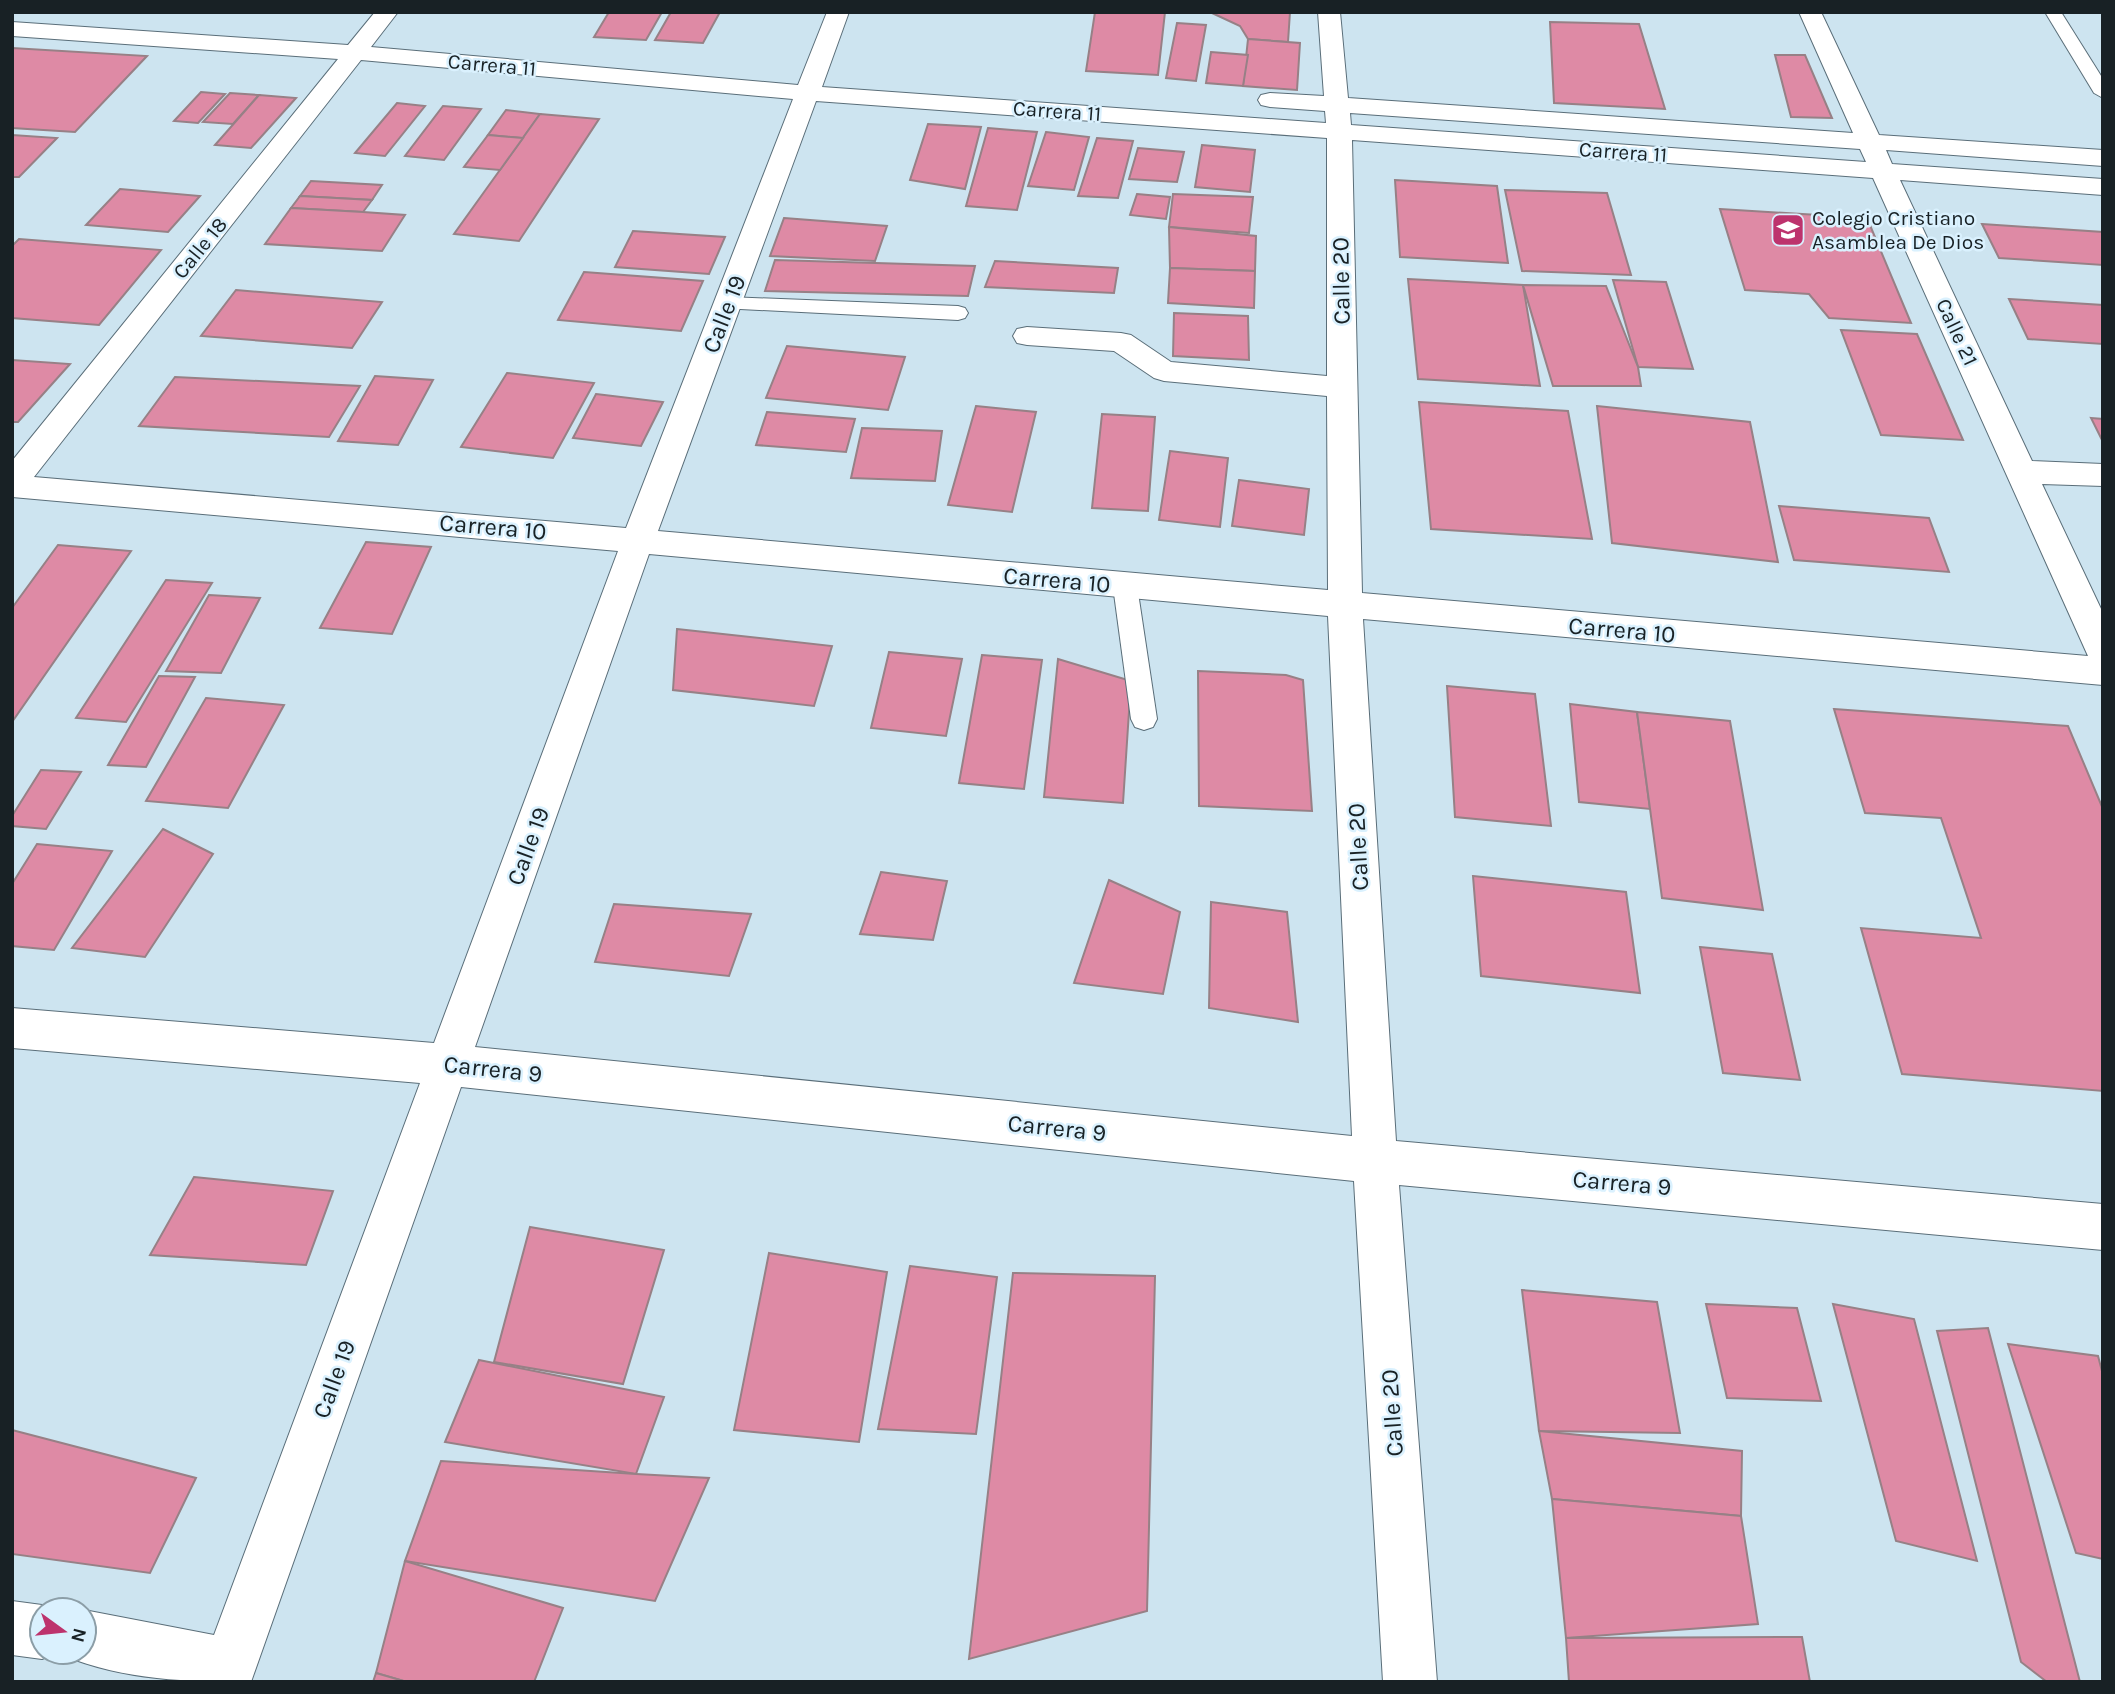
<svg xmlns="http://www.w3.org/2000/svg" width="2115" height="1694" font-family="Karla,sans-serif">
<style>
.building{fill:#de8aa5;stroke:#978086;stroke-width:2}
.lines{fill:none;stroke-linecap:round;stroke-linejoin:round}
.lane-casing{stroke:#5a6e79;stroke-width:2}
.street-casing{stroke:#5a6e79;stroke-width:2}
.lane{fill:#fff;fill-rule:evenodd}
.street{fill:#fff;fill-rule:evenodd}
.labels{text-anchor:middle;stroke-width:5;stroke-linejoin:round;paint-order:stroke}
.far-street-label{font-size:21px;fill:#182125;stroke:#daf1fe}
.far-poi-label{font-size:21px;fill:#182125;stroke:#daf1fe;text-anchor:start}
.street-label{font-size:24px;fill:#182125;stroke:#daf1fe}
</style>
<rect width="100%" height="100%" fill="#cde4f0"/>
<g class="building">
<path d="M609,12H662L646,40L594,37Z"/>
<path d="M671,12H720L703,43L655,40Z"/>
<path d="M1095,12H1165L1158,75L1086,71Z"/>
<path d="M1290,12L1288,42L1248,39L1240,26L1212,13Z"/>
<path d="M1550,22L1639,24L1665,109L1554,103Z"/>
<path d="M1177,23L1206,25L1196,81L1166,78Z"/>
<path d="M1248,39L1300,43L1297,90L1243,86Z"/>
<path d="M12,48L147,56L75,132L12,128Z"/>
<path d="M1211,52L1248,55L1243,86L1206,83Z"/>
<path d="M1775,55H1805L1832,118L1791,117Z"/>
<path d="M201,92L225,94L198,123L174,121Z"/>
<path d="M230,93L259,95L233,124L203,122Z"/>
<path d="M259,95L296,98L251,148L215,145Z"/>
<path d="M397,103L425,106L385,156L355,153Z"/>
<path d="M443,106L481,109L444,160L405,156Z"/>
<path d="M506,110L540,114L523,138L488,135Z"/>
<path d="M540,114L599,119L519,241L454,234Z"/>
<path d="M928,124L981,127L965,189L910,180Z"/>
<path d="M988,128L1037,132L1017,210L966,206Z"/>
<path d="M1046,132L1089,137L1074,190L1028,186Z"/>
<path d="M12,135L57,138L19,177H12Z"/>
<path d="M488,135L523,138L500,170L464,167Z"/>
<path d="M1097,138L1133,141L1118,198L1078,196Z"/>
<path d="M1202,145L1255,150L1250,192L1195,187Z"/>
<path d="M1138,148L1184,152L1177,182L1129,179Z"/>
<path d="M1395,180L1497,186L1508,263L1400,257Z"/>
<path d="M311,181L382,185L372,200L300,196Z"/>
<path d="M120,189L200,196L168,232L86,225Z"/>
<path d="M1505,190L1607,193L1631,275L1522,271Z"/>
<path d="M1137,194L1170,197L1166,219L1130,215Z"/>
<path d="M1173,194L1253,197L1249,233L1169,227Z"/>
<path d="M300,196L372,200L363,212L291,208Z"/>
<path d="M291,208L363,212L405,215L382,251L265,244Z"/>
<path d="M1720,209L1867,218L1911,323L1829,318L1809,294L1745,290Z"/>
<path d="M784,218L887,226L875,261L770,256Z"/>
<path d="M1982,224L2103,232V265L1999,258Z"/>
<path d="M1169,227L1256,236L1255,271L1170,268Z"/>
<path d="M633,231L725,237L709,274L615,267Z"/>
<path d="M19,239L161,250L99,325L12,318V246Z"/>
<path d="M775,260L975,266L968,296L765,291Z"/>
<path d="M995,261L1118,268L1114,293L985,287Z"/>
<path d="M1170,268L1255,271L1254,308L1168,303Z"/>
<path d="M584,272L703,281L681,331L558,320Z"/>
<path d="M1408,279L1523,285L1540,386L1418,379Z"/>
<path d="M1613,280L1666,282L1693,369L1638,367Z"/>
<path d="M1523,285L1606,286L1638,367L1641,386H1553Z"/>
<path d="M236,290L382,302L352,348L201,336Z"/>
<path d="M2009,299L2103,305V344L2028,339Z"/>
<path d="M1174,313L1248,316L1249,360L1173,356Z"/>
<path d="M1841,330L1917,334L1963,440L1881,435Z"/>
<path d="M787,346L905,357L888,410L766,398Z"/>
<path d="M12,360L70,364L18,422H12Z"/>
<path d="M507,373L594,383L553,458L461,447Z"/>
<path d="M375,376L433,380L398,445L338,441Z"/>
<path d="M175,377L360,386L329,437L139,426Z"/>
<path d="M596,394L663,402L641,446L573,438Z"/>
<path d="M1419,402L1568,411L1592,539L1431,529Z"/>
<path d="M976,406L1036,412L1012,512L948,505Z"/>
<path d="M1597,406L1750,422L1778,562L1612,543Z"/>
<path d="M767,412L855,419L846,452L756,445Z"/>
<path d="M1102,414L1155,417L1148,511L1092,508Z"/>
<path d="M2091,418L2103,419V442Z"/>
<path d="M862,428L942,431L935,481L851,478Z"/>
<path d="M1170,451L1228,458L1220,527L1159,520Z"/>
<path d="M1239,480L1309,489L1304,535L1232,526Z"/>
<path d="M1779,506L1929,518L1949,572L1794,560Z"/>
<path d="M366,542L431,547L392,634L320,628Z"/>
<path d="M58,545L131,551L12,722V608Z"/>
<path d="M166,580L212,583L126,722L76,718Z"/>
<path d="M209,595L260,598L221,673L166,671Z"/>
<path d="M677,629L832,646L814,706L673,690Z"/>
<path d="M889,652L962,659L946,736L871,728Z"/>
<path d="M982,655L1042,660L1024,789L959,783Z"/>
<path d="M1058,659L1131,681L1123,803L1044,797Z"/>
<path d="M1198,671L1286,675L1303,680L1312,811L1199,806Z"/>
<path d="M159,676L195,677L146,767L108,765Z"/>
<path d="M1447,686L1535,694L1551,826L1455,817Z"/>
<path d="M206,698L284,705L228,808L146,801Z"/>
<path d="M1570,704L1637,712L1650,809L1579,802Z"/>
<path d="M1834,709L2068,726L2103,809V1091L1902,1074L1861,928L1981,938L1941,818L1865,813Z"/>
<path d="M1637,712L1730,721L1763,910L1662,898Z"/>
<path d="M41,770L81,772L46,829L12,826V816Z"/>
<path d="M163,829L213,854L145,957L72,948Z"/>
<path d="M37,844L112,851L54,950L12,946V884Z"/>
<path d="M881,872L947,881L933,940L860,934Z"/>
<path d="M1473,876L1626,892L1640,993L1481,976Z"/>
<path d="M1109,880L1180,912L1163,994L1074,983Z"/>
<path d="M1211,902L1287,912L1298,1022L1209,1008Z"/>
<path d="M614,904L751,914L729,976L595,962Z"/>
<path d="M1700,947L1772,954L1800,1080L1723,1073Z"/>
<path d="M194,1177L333,1191L306,1265L150,1255Z"/>
<path d="M530,1227L664,1250L623,1384L494,1362Z"/>
<path d="M769,1253L887,1272L859,1442L734,1430Z"/>
<path d="M910,1266L997,1277L976,1434L878,1429Z"/>
<path d="M1013,1273L1155,1276L1147,1611L969,1659Z"/>
<path d="M1522,1290L1657,1302L1680,1433L1539,1431Z"/>
<path d="M1706,1304L1797,1308L1821,1401L1727,1398Z"/>
<path d="M1833,1304L1914,1319L1977,1561L1896,1541Z"/>
<path d="M1988,1328L2080,1682H2047L2021,1662L1937,1331Z"/>
<path d="M2008,1344L2098,1356L2103,1375V1559L2076,1553Z"/>
<path d="M479,1360L664,1397L636,1474L445,1442Z"/>
<path d="M12,1430L196,1478L150,1573L12,1554Z"/>
<path d="M1539,1431L1742,1451L1741,1516L1552,1499Z"/>
<path d="M441,1461L636,1474L709,1478L655,1601L405,1561Z"/>
<path d="M1552,1499L1741,1516L1758,1624L1566,1638Z"/>
<path d="M405,1561L563,1608L534,1682H407L376,1673Z"/>
<path d="M1802,1637L1810,1682H1569L1566,1638Z"/>
<path d="M376,1673L407,1682H373Z"/>
</g>
<g class="lines">
<defs>
<g id="lane">
<path d="M2045,12H2061L2103,79V98L2094,93Z"/>
<path d="M728,297L958,306L965,308L968,313L965,318L958,320L721,308L718,303L721,298Z"/>
<path d="M1125,577L1134,580L1137,586L1157,719L1153,727L1144,730L1135,727L1131,719L1113,586L1116,580Z"/>
</g>
<g id="street">
<path d="M375,12H398L371,47L798,85L827,12H849L822,87L1326,123L1325,111L1270,107L1261,105L1258,100L1261,95L1270,93L1324,96L1318,12H1340L1348,98L1853,133L1799,12H1821L1879,135L2103,150V166L1886,150L1892,164L2103,179V195L1900,180L2032,461L2103,464V486L2042,484L2103,613V685L1363,619L1396,1141L2103,1204V1250L1399,1185L1437,1682H1383L1354,1181L461,1087L251,1682C189,1682 124,1680 65,1656L63,1652H84V1610L214,1635L420,1083L12,1048V1008L434,1043L618,551L12,497V461L338,59L12,36V22L348,45ZM361,60L793,99L626,528L34,477ZM816,101L1327,138V376L1171,362L1131,335L1121,333L1027,327L1017,329L1013,336L1017,343L1027,345L1114,351L1154,378L1164,381L1327,396L1328,590L658,531ZM1350,113L1860,149L1866,162L1351,125ZM1352,140L1873,178L2088,656L1362,593ZM649,554L1328,616L1352,1136L475,1047Z"/>
<path d="M12,1601L42,1605L54,1610H42V1652H58L42,1659L12,1655Z"/>
</g>
</defs>
<use href="#lane" class="lane-casing"/>
<use href="#street" class="street-casing"/>
<use href="#lane" class="lane"/>
<use href="#street" class="street"/>
</g>
<defs>
<symbol id="school-square" viewBox="-11 -11 22 22"><rect x="-9" y="-9" width="18" height="18" rx="4" fill="#bd336d" stroke="#daf1fe"/><path d="M0-5L7-2L0 1L-7-2ZM-4 1L0 2.5L4 1V4Q0 6-4 4Z" fill="#fff"/></symbol>
</defs>
<g fill-rule="evenodd">
<use href="#school-square" x="1769" y="211" width="38" height="38"/>
</g>
<g class="labels">
<g class="far-street-label">
<text transform="translate(492 65) rotate(5)" y="7">Carrera 11</text>
<text transform="translate(1057 111) rotate(4)" y="7">Carrera 11</text>
<text transform="translate(1623 152) rotate(4)" y="7">Carrera 11</text>
<text transform="translate(200 248) rotate(-51)" y="7">Calle 18</text>
<text transform="translate(1957 332) rotate(65)" y="7">Calle 21</text>
</g>
<g class="far-poi-label">
<text x="1812" y="225">Colegio Cristiano<tspan x="1812" dy="24">Asamblea De Dios</tspan></text>
</g>
<g class="street-label">
<text transform="translate(1341 281) rotate(-91)" y="8">Calle 20</text>
<text transform="translate(724 314) rotate(-69)" y="8">Calle 19</text>
<text transform="translate(493 527) rotate(5)" y="8">Carrera 10</text>
<text transform="translate(1057 580) rotate(5)" y="8">Carrera 10</text>
<text transform="translate(1622 630) rotate(5)" y="8">Carrera 10</text>
<text transform="translate(528 846) rotate(-70)" y="8">Calle 19</text>
<text transform="translate(1358 847) rotate(-93)" y="8">Calle 20</text>
<text transform="translate(493 1069) rotate(6)" y="8">Carrera 9</text>
<text transform="translate(1057 1128) rotate(6)" y="8">Carrera 9</text>
<text transform="translate(1622 1183) rotate(5)" y="8">Carrera 9</text>
<text transform="translate(334 1379) rotate(-70)" y="8">Calle 19</text>
<text transform="translate(1392 1413) rotate(-94)" y="8">Calle 20</text>
</g>
</g>
<rect width="2115" height="1694" fill="none" stroke="#182125" stroke-width="28"/>
<g transform="translate(63 1631) rotate(105)"><circle r="33" fill="#daf1fe" stroke="#8c9ea7" stroke-width="2"/>
<path d="M0-5L12 26L0 18L-12 26Z" fill="#bd336d"/>
<text y="-10" font-size="19" font-weight="bold" text-anchor="middle" fill="#182125">N</text>
</g>
</svg>
